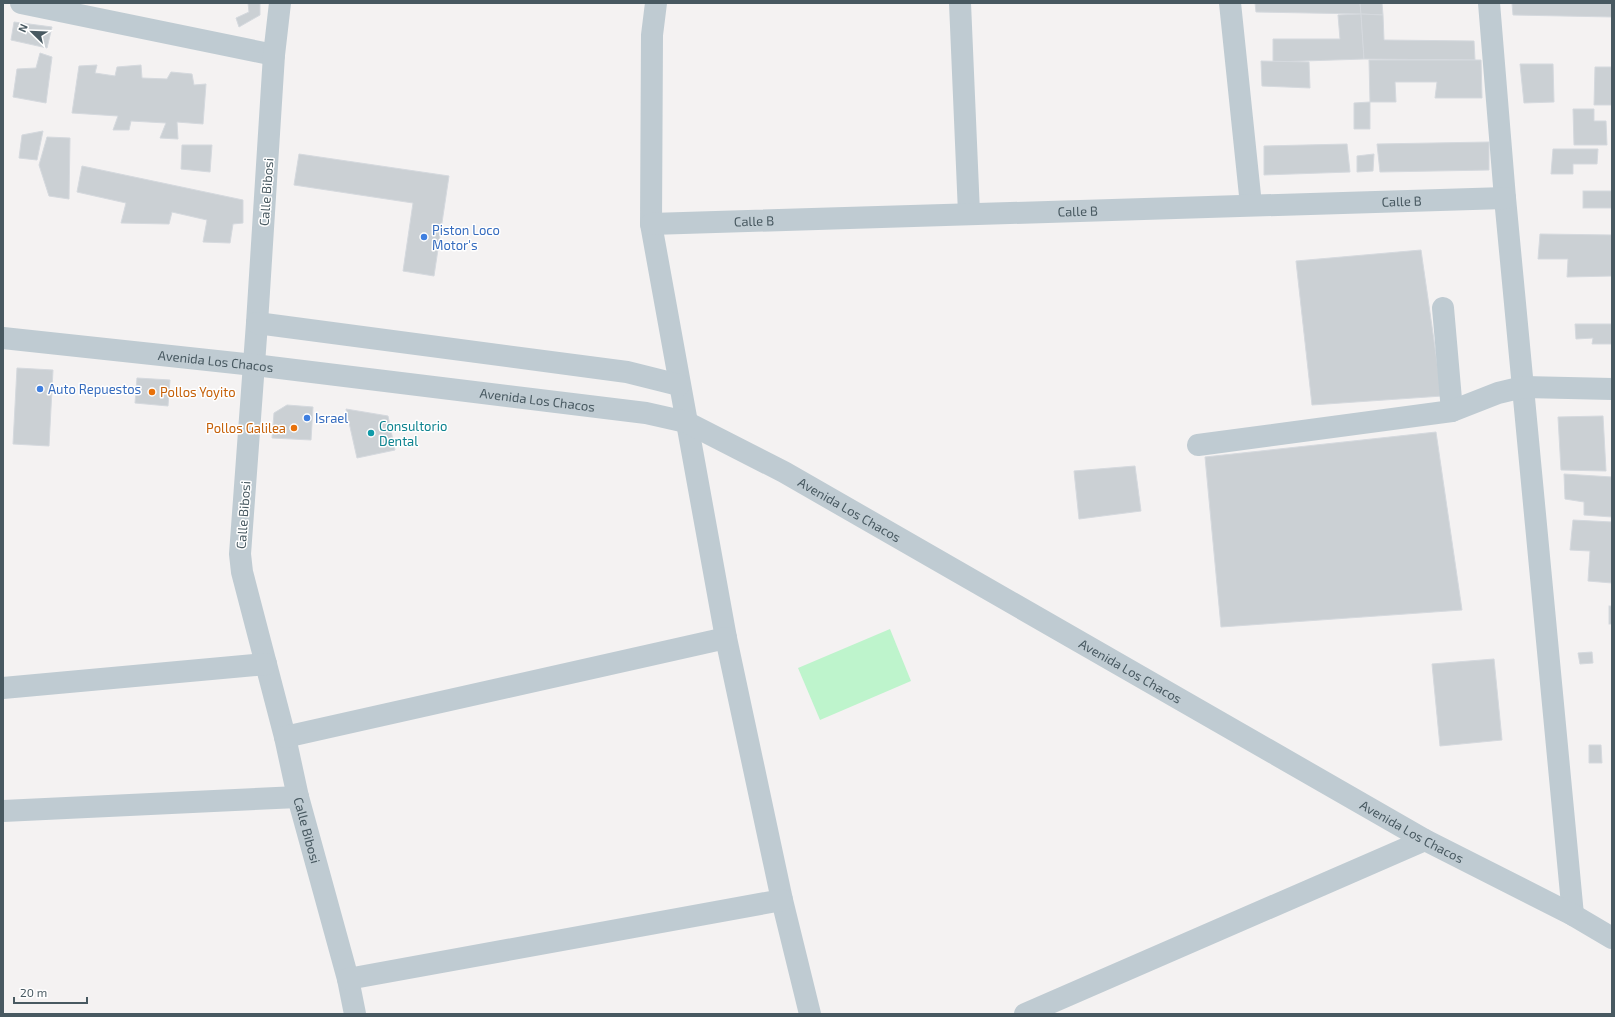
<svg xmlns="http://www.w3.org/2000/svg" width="1615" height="1017" font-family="'Exo 2',sans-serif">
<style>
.green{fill:#bef4cc}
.building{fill:#cbd0d4;stroke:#d5d9de}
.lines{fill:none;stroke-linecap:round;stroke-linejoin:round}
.minor{stroke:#bfcbd2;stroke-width:22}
.shop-dot{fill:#3f7fe0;stroke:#fff;stroke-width:1.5}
.food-dot{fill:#e8710a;stroke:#fff;stroke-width:1.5}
.culture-dot{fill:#0f9aa8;stroke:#fff;stroke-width:1.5}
.labels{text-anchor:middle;stroke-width:3;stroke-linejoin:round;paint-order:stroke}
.street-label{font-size:13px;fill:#485961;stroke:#fff}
.shop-label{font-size:13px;fill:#366cbe;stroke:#fff;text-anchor:start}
.food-label{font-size:13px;fill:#c56008;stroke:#fff;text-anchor:start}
.culture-label{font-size:13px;fill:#0d838f;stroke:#fff;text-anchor:start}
</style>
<rect width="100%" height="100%" fill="#f4f2f2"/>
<path class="green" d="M890,629L911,681L820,720L798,668Z"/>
<g class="building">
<path d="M248,3H260V15L239,27L236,18L249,12Z"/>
<path d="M1255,3H1360L1361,14L1256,12Z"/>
<path d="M1360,3H1382L1383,15L1361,14Z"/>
<path d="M1512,3H1612V17L1513,15Z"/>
<path d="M1361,14L1364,59L1273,62V39H1340L1338,15Z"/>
<path d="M1361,14L1383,15L1384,40L1474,41L1475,60L1364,59Z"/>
<path d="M14,22L52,27L47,48L11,40Z"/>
<path d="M40,53L52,57L46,103L13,97L17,69L36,68Z"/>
<path d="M1369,60H1481L1482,98H1435L1437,82H1395L1396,102H1370Z"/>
<path d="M1261,61L1309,62L1310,88L1262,86Z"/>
<path d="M1520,64H1553L1554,102L1524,103Z"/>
<path d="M97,65L95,73L115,76L117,67L141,65L142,78L167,79L171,72L192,74L194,85L206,84L203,124L177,122L178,139L160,138L166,123L131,121L129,130H113L118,116L72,113L79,66Z"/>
<path d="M1595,67H1612V105H1594Z"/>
<path d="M1370,102V129H1354V103Z"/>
<path d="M1573,109H1594V121H1606L1607,145H1574Z"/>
<path d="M43,131L37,160L19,158L22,135Z"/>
<path d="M47,137L70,138L69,199L49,196L39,165Z"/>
<path d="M1489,142V170L1380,172L1377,144Z"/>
<path d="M1347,144L1350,172L1264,175V146Z"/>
<path d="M182,145H212L210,172L181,169Z"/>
<path d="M1553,149H1598L1597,164H1573V174H1551Z"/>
<path d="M299,154L449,176L434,276L403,271L413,203L294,185Z"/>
<path d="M1374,154L1373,171L1357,172V156Z"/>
<path d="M82,166L243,200V223L233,224L230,243L203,242L207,220L172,212L169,224L121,223L126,203L77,192Z"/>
<rect x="1583" y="191" width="29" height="17"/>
<path d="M1540,234L1612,235V276L1567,277L1568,259H1538Z"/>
<path d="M1421,250L1442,396L1312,405L1296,261Z"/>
<path d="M1575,324H1612V344H1592L1593,338L1576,339Z"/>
<path d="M17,368L53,370L49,446L13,444Z"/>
<path d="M137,378L170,380L168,406L135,403Z"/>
<path d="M287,405L313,407L311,440L272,438L274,413Z"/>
<path d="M346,409L388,416L395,450L357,458Z"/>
<path d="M1603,416L1606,471L1561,470L1558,417Z"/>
<path d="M1436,432L1462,610L1221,627L1205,457Z"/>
<path d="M1135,466L1141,511L1079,519L1074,471Z"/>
<path d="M1564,474L1612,477V517L1584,515V502L1565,499Z"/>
<path d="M1573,520L1612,522V583L1588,581L1590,551L1570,550Z"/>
<rect x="1609" y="606" width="3" height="18"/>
<path d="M1592,652L1593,663L1580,664L1578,653Z"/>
<path d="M1494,659L1502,740L1440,746L1432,664Z"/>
<path d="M1589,745H1601L1602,763H1589Z"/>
</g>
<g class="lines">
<g class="minor">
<path d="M21,3L274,55"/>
<path id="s1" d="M280,3L274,55L257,323L240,554L242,572L285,737L298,797L348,979L355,1014"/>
<path d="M656,3L652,35L651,224L726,638L782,900L810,1014"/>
<path d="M960,3L969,213"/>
<path d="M1230,3L1251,205"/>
<path d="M1489,3L1505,198L1573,915"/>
<path id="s2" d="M651,224L1505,198"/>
<path d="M1443,308L1452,411"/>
<path d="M257,323L627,372L679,385"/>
<path id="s3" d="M3,338L254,365L646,413L686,422L784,472L1425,840L1573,915L1612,938"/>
<path d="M1198,445L1452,411L1498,393L1523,387L1612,389"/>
<path d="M3,688L266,664"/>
<path d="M285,737L726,638"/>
<path d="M3,811L298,797"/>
<path d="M348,979L782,900"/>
<path d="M1025,1014L1425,840"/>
</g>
</g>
<g class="shop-dot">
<circle cx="424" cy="237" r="4"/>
<circle cx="40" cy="389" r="4"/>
<circle cx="307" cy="418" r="4"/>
</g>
<g class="food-dot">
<circle cx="152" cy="392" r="4"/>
<circle cx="294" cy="428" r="4"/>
</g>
<circle class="culture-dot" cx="371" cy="433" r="4"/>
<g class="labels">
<g class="street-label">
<text transform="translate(266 192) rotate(-86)" y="5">Calle Bibosi</text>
<text dy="5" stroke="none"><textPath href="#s2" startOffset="751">Calle B</textPath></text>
<text dy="5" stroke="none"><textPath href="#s2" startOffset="427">Calle B</textPath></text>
<text dy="5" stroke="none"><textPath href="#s2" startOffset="103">Calle B</textPath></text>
<text dy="5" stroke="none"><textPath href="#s3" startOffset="214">Avenida Los Chacos</textPath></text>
<text dy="5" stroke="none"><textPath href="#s3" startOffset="538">Avenida Los Chacos</textPath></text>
<text dy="5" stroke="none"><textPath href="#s3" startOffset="874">Avenida Los Chacos</textPath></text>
<text transform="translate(243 515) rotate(-86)" y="5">Calle Bibosi</text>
<text dy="5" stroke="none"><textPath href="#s3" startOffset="1198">Avenida Los Chacos</textPath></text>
<text dy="5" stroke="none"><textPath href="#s1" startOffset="837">Calle Bibosi</textPath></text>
<text dy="5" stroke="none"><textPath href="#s3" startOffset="1522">Avenida Los Chacos</textPath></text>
</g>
<g class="shop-label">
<text x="432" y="235">Piston Loco<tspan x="432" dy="15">Motor's</tspan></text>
<text x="48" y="394">Auto Repuestos</text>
<text x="315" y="423">Israel</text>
</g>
<g class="food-label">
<text x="160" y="397">Pollos Yoyito</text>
<text x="286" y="433" text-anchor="end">Pollos Galilea</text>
</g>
<g class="culture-label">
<text x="379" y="431">Consultorio<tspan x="379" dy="15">Dental</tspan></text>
</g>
</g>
<rect width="1615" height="1017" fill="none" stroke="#485961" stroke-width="8"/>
<g transform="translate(32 32) rotate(293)" stroke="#ffffff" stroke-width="3" paint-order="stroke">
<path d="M0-3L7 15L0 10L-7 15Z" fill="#485961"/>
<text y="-6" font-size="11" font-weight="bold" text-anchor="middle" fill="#485961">N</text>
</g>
<path d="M14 997v6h73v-6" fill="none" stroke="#485961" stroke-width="2"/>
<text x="20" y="997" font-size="12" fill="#485961" stroke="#ffffff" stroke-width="3" paint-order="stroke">20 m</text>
</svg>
